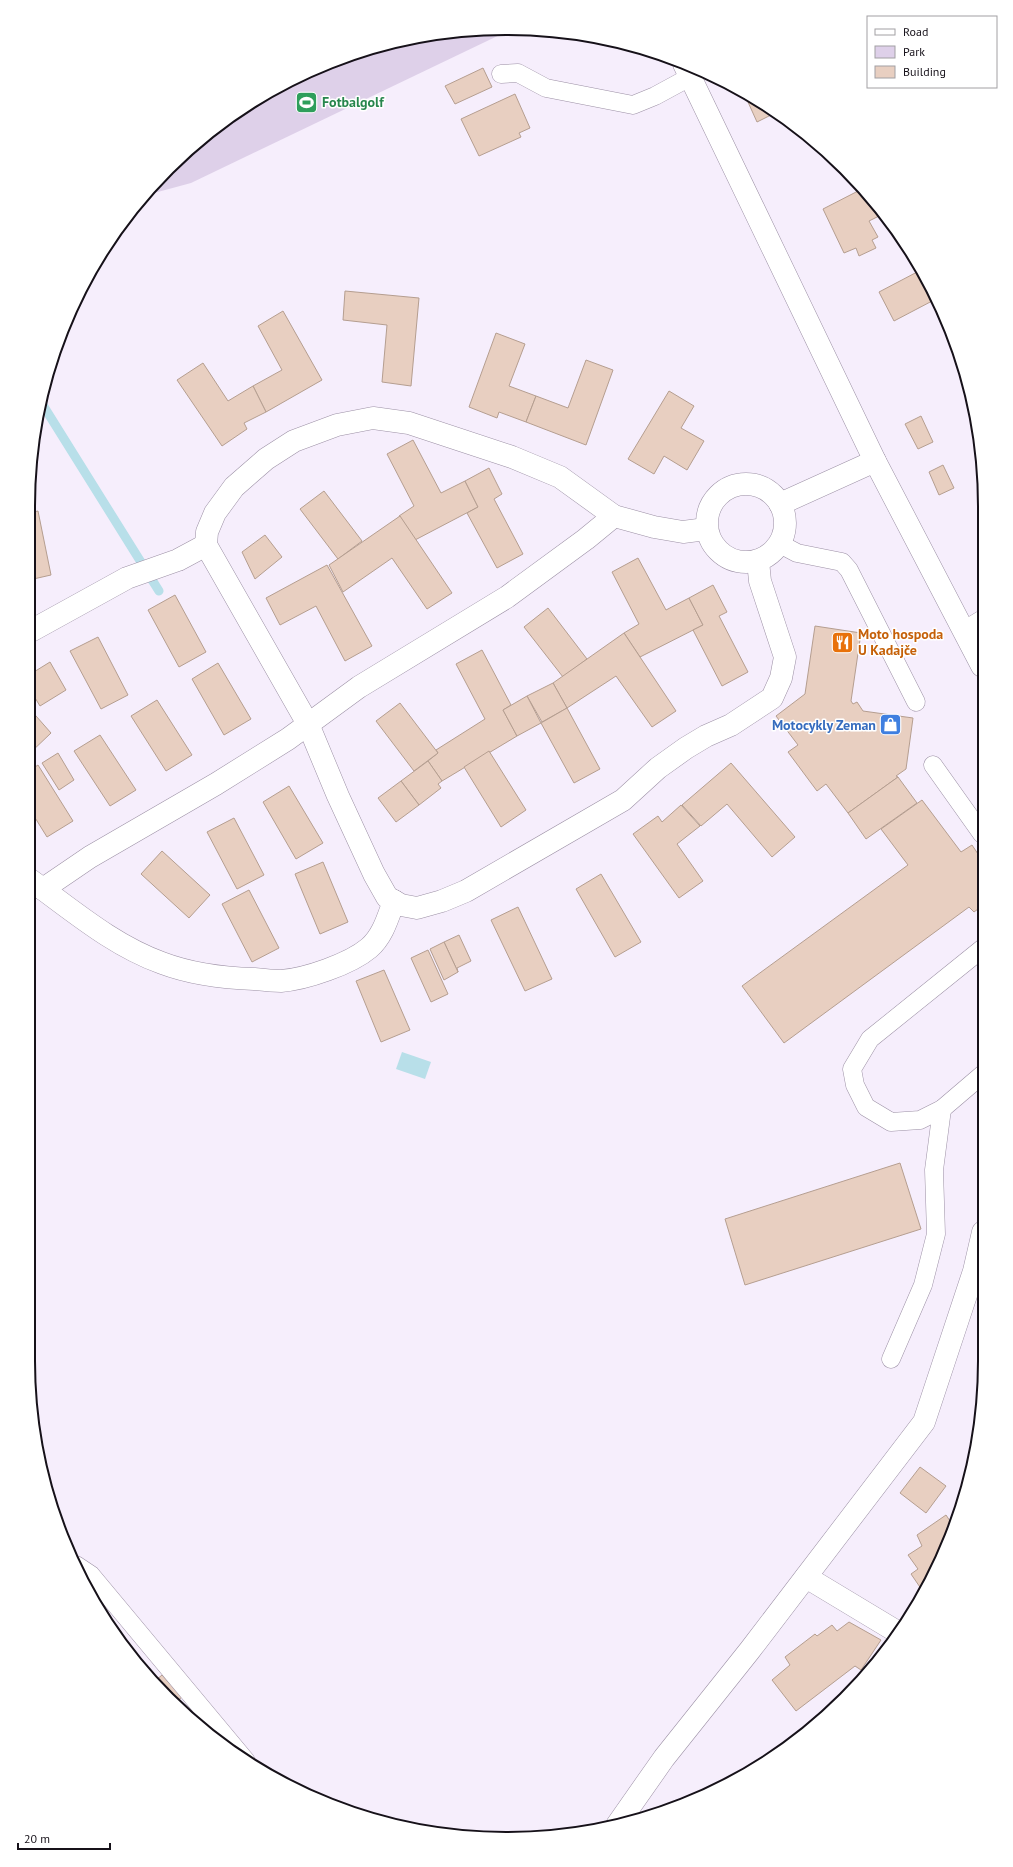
<svg xmlns="http://www.w3.org/2000/svg" width="1013" height="1867" font-family="'PT Sans',sans-serif">
<style>
.green{fill:#ded0e9}
.water{fill:#b8dfe9}
.lines{fill:none;stroke-linecap:round;stroke-linejoin:round}
.stream{stroke:#b8dfe9;stroke-width:9}
.building{fill:#e8cfc1;stroke:#b59e90}
.lane-casing{stroke:#9c90a5;stroke-width:19}
.street-casing{stroke:#9c90a5;stroke-width:23}
.secondary-casing{stroke:#9c90a5;stroke-width:23}
.lane{stroke:#fff;stroke-width:18}
.street{stroke:#fff;stroke-width:22}
.secondary{stroke:#fff;stroke-width:22}
.labels{text-anchor:middle;stroke-width:3;stroke-linejoin:round;paint-order:stroke}
.leisure-label{font-size:14px;font-weight:bold;fill:#27864d;stroke:#fff;text-anchor:start}
.food-label{font-size:14px;font-weight:bold;fill:#c56008;stroke:#fff;text-anchor:start}
.shop-label{font-size:14px;font-weight:bold;fill:#366cbe;stroke:#fff;text-anchor:end}
.rim{fill:none;stroke:#161119;stroke-width:2}
</style>
<rect width="100%" height="100%" fill="#f6eefc"/>
<path class="green" d="M475,29L510,30L191,183L143,196L215,127L295,77L382,44Z"/>
<path class="water" d="M402,1052L431,1062L425,1079L396,1069Z"/>
<g class="lines">
<path class="stream" d="M41,402L159,591"/>
</g>
<g class="building">
<path d="M483,68L492,87L455,104L445,86Z"/>
<path d="M743,91L746,92L775,113L757,122Z"/>
<path d="M515,94L530,128L519,133L521,137L479,156L461,119Z"/>
<path d="M860,190L881,215L869,221L878,237L872,240L876,248L859,256L856,248L844,253L823,209Z"/>
<path d="M919,271L934,300L894,321L879,292Z"/>
<path d="M345,291L419,298L411,386L382,382L387,325L343,320Z"/>
<path d="M283,311L322,380L266,412L253,386L282,370L258,326Z"/>
<path d="M496,333L525,344L509,386L536,396L526,422L499,412L497,418L469,407Z"/>
<path d="M586,360L613,370L586,445L526,422L536,396L568,408Z"/>
<path d="M203,363L228,401L253,386L266,412L244,423L247,429L222,446L177,380Z"/>
<path d="M669,391L694,406L681,428L704,441L687,470L664,456L654,474L628,459Z"/>
<path d="M921,416L933,442L918,449L905,424Z"/>
<path d="M413,440L441,493L465,481L478,507L415,540L399,516L414,506L387,454Z"/>
<path d="M943,465L954,488L939,495L929,472Z"/>
<path d="M489,468L502,494L494,499L523,554L497,568L467,513L478,507L465,481Z"/>
<path d="M324,491L362,541L338,559L300,509Z"/>
<path d="M38,511L51,575L29,580V513Z"/>
<path d="M400,516L452,593L427,609L392,558L343,592L329,565Z"/>
<path d="M265,535L282,557L255,579L242,552Z"/>
<path d="M638,558L666,610L689,598L703,625L640,657L624,633L639,624L612,572Z"/>
<path d="M327,565L372,646L345,661L316,606L280,625L266,598Z"/>
<path d="M713,585L727,612L719,616L748,672L722,686L693,630L703,625L689,598Z"/>
<path d="M175,595L206,652L179,667L148,610Z"/>
<path d="M548,608L587,659L563,677L524,627Z"/>
<path d="M815,626L861,633L851,701L853,704L857,702L863,711L913,718L906,769L896,776L898,777L848,813L826,784L817,791L788,752L798,745L776,716L805,694Z"/>
<path d="M624,633L676,711L652,727L616,676L567,708L553,683Z"/>
<path d="M98,637L128,695L101,709L70,651Z"/>
<path d="M482,650L511,705L503,710L517,736L442,781L428,761L438,753L436,750L485,719L456,664Z"/>
<path d="M50,662L66,690L40,706L29,688V675Z"/>
<path d="M218,663L251,719L224,735L192,679Z"/>
<path d="M553,683L567,708L542,722L527,696Z"/>
<path d="M527,696L541,723L517,736L503,710Z"/>
<path d="M157,700L192,755L166,771L131,716Z"/>
<path d="M400,703L438,753L414,771L376,721Z"/>
<path d="M29,708L51,733L29,754Z"/>
<path d="M567,708L600,769L574,783L541,723Z"/>
<path d="M100,735L136,790L110,806L74,751Z"/>
<path d="M489,751L526,810L501,827L464,767Z"/>
<path d="M58,753L74,780L59,790L42,763Z"/>
<path d="M428,761L442,781L438,784L441,788L419,805L401,781Z"/>
<path d="M731,763L795,837L772,857L727,804L701,826L682,805Z"/>
<path d="M38,765L73,821L47,837L29,808V771Z"/>
<path d="M898,777L917,803L866,839L848,813Z"/>
<path d="M401,781L419,805L396,822L378,798Z"/>
<path d="M289,786L323,843L296,859L263,802Z"/>
<path d="M922,800L961,852L972,845L982,860V871L978,875L982,881V906L974,912L969,907L784,1043L742,986L908,865L881,829Z"/>
<path d="M681,805L700,826L677,844L703,881L679,898L633,834L658,816L662,822Z"/>
<path d="M234,818L264,875L237,889L207,832Z"/>
<path d="M162,851L210,895L189,918L141,874Z"/>
<path d="M323,862L348,922L320,934L295,874Z"/>
<path d="M601,874L641,942L615,957L576,889Z"/>
<path d="M249,890L279,948L252,962L222,904Z"/>
<path d="M518,907L552,979L525,991L491,920Z"/>
<path d="M459,935L471,961L457,968L458,972L444,942Z"/>
<path d="M444,942L458,972L444,980L430,949Z"/>
<path d="M428,950L448,994L431,1002L411,958Z"/>
<path d="M384,970L410,1030L381,1042L356,981Z"/>
<path d="M900,1163L921,1229L745,1285L725,1219Z"/>
<path d="M920,1467L946,1486L926,1513L900,1493Z"/>
<path d="M946,1515L952,1524L924,1593L911,1574L918,1569L908,1555L922,1546L917,1535Z"/>
<path d="M849,1622L881,1640L861,1670L855,1666L796,1711L772,1680L790,1665L785,1657L815,1634L817,1636L832,1625L837,1631Z"/>
<path d="M162,1675L182,1697L175,1703L155,1681Z"/>
</g>
<g class="lines">
<defs>
<g id="lane">
<path d="M501,74L518,73L546,88L633,105L655,96L690,77"/>
<path d="M780,544L797,553L842,562L849,570L916,702"/>
<path d="M963,631L981,620"/>
<path d="M933,765L982,834"/>
<path d="M983,948L870,1039L852,1069L855,1085L866,1107L891,1122L920,1120L942,1109L983,1074"/>
<path d="M891,1359L923,1285L936,1234L934,1170L942,1109"/>
<path d="M76,1565L91,1575L246,1761"/>
</g>
<g id="street">
<circle cx="746" cy="523" r="39"/>
<path d="M780,504L875,461"/>
<path d="M706,529L683,532L654,527L614,516L560,477L512,457L409,423L373,418L337,425L294,441L266,459L234,487L215,513L207,532L206,545L308,724L338,796L374,874L387,897L401,905L417,908L442,901L466,891L623,800L658,768L686,748L706,736L731,725L772,698L781,678L785,657L760,581L758,561"/>
<path d="M29,632L127,578L178,560L206,545"/>
<path d="M29,879C71,909 112,945 162,963C191,974 223,978 254,979C263,980 273,981 281,981C306,979 350,964 369,948C383,936 388,917 394,901"/>
<path d="M43,889L90,857L216,784L288,739L359,687L507,597L586,539L614,516"/>
<path d="M806,1577L899,1633"/>
<path d="M617,1825L664,1758L750,1650L924,1422L974,1271L983,1232"/>
</g>
<path id="secondary" d="M684,64L875,461L982,666"/>
</defs>
<use href="#lane" class="lane-casing"/>
<use href="#street" class="street-casing"/>
<use href="#secondary" class="secondary-casing"/>
<use href="#lane" class="lane"/>
<use href="#street" class="street"/>
<use href="#secondary" class="secondary"/>
</g>
<defs>
<symbol id="stadium-square" viewBox="-11 -11 22 22"><rect x="-9" y="-9" width="18" height="18" rx="4" fill="#2e9e5b" stroke="#fff"/><path d="M0-5a6.5 5 0 1 0 0 10a6.5 5 0 1 0 0-10ZM-3.5-1.8h7v3.6h-7Z" fill="#fff"/></symbol>
<symbol id="restaurant-square" viewBox="-11 -11 22 22"><rect x="-9" y="-9" width="18" height="18" rx="4" fill="#e8710a" stroke="#fff"/><path d="M-5-6h1v4h1v-4h1v4h1v-4h1v5L-1.5 .5V6h-2V.5L-5-1ZM5-6V6H3V1.5H1.5Q1.5-4 5-6Z" fill="#fff"/></symbol>
<symbol id="shop-square" viewBox="-11 -11 22 22"><rect x="-9" y="-9" width="18" height="18" rx="4" fill="#3f7fe0" stroke="#fff"/><path d="M-5-2.5h2.3a2.7 3.5 0 0 1 5.4 0H5L5.5 6h-11ZM-1.5-2.5h3a1.5 2.3 0 0 0-3 0Z" fill="#fff"/></symbol>
</defs>
<g fill-rule="evenodd">
<use href="#stadium-square" x="294" y="90" width="25" height="25"/>
<use href="#restaurant-square" x="830" y="630" width="25" height="25"/>
<use href="#shop-square" x="878" y="712" width="25" height="25"/>
</g>
<g class="labels">
<g class="leisure-label">
<text x="322" y="107">Fotbalgolf</text>
</g>
<g class="food-label">
<text x="858" y="639">Moto hospoda<tspan x="858" dy="16">U Kadajče</tspan></text>
</g>
<g class="shop-label">
<text x="876" y="730">Motocykly Zeman</text>
</g>
</g>
<path d="M0 0H1013V1867H0ZM506 35H507A471 471 0 0 1 978 506V1361A471 471 0 0 1 507 1832H506A471 471 0 0 1 35 1361V506A471 471 0 0 1 506 35Z" fill="#fff" fill-rule="evenodd"/>
<path class="rim" d="M506 35H507A471 471 0 0 1 978 506V1361A471 471 0 0 1 507 1832H506A471 471 0 0 1 35 1361V506A471 471 0 0 1 506 35Z"/>
<rect x="867" y="16" width="130" height="72" fill="#ffffff" stroke="#a2a0a3"/>
<rect x="875" y="29" width="20" height="6" fill="#ffffff" stroke="#a2a0a3"/>
<text x="903" y="36" font-size="12" fill="#161119">Road</text>
<rect x="875" y="46" width="20" height="12" fill="#ded0e9" stroke="#a2a0a3"/>
<text x="903" y="56" font-size="12" fill="#161119">Park</text>
<rect x="875" y="66" width="20" height="12" fill="#e8cfc1" stroke="#a2a0a3"/>
<text x="903" y="76" font-size="12" fill="#161119">Building</text>
<path d="M18 1843v6h92v-6" fill="none" stroke="#161119" stroke-width="2"/>
<text x="24" y="1843" font-size="12" fill="#161119" stroke="#ffffff" stroke-width="3" paint-order="stroke">20 m</text>
</svg>
